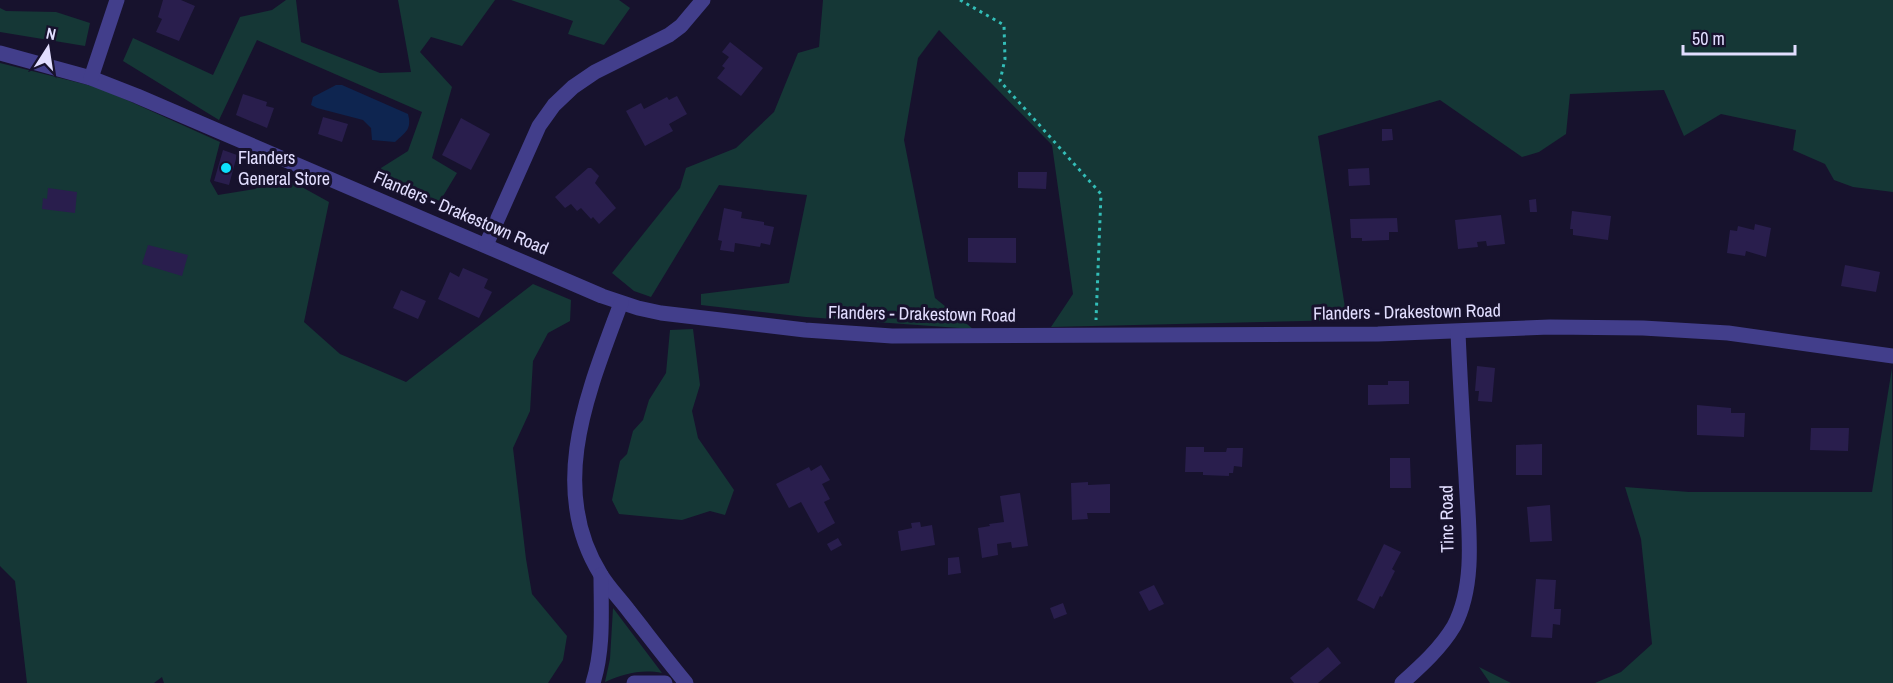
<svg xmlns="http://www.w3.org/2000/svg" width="1893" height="683" font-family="'Archivo Narrow',sans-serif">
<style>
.green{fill:#153736}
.water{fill:#0e2550}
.building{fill:#291e4d}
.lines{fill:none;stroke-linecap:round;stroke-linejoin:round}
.path{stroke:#33beb8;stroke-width:3;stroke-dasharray:3 4.5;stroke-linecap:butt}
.minor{stroke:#423e8b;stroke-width:15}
.poi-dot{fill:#0de0fc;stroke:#17122d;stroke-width:2}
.labels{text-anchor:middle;stroke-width:6;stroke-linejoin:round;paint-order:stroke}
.poi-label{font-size:18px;fill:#e2deff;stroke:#17122d;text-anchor:start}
.street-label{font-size:18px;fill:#e2deff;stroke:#17122d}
</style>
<rect width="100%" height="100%" fill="#17122d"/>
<g class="green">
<path d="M286,0H296L301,42L380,73L411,72L398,0H495L462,46L431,37L420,52L452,87L432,158L457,173L440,201L385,183L381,168L408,151L422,112L257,40L219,120L123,61L133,38L213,75L240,17L272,10Z"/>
<path d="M511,0H619L630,8L604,45L568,34L573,21Z"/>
<path d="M823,0H1893V192L1853,187L1834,180L1825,164L1793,150L1796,130L1721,114L1684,136L1664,90L1570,94L1566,134L1539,152L1522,157L1440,100L1318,136L1347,320L1051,327L1073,294L1052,145L939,30L918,58L904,140L935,298L973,329L806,317L701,305V294L789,283L807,195L719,185L651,297L634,291L612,273L680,188L686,168L736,148L774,112L798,53L819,47Z"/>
<path d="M0,8L6,11L56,12L90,23L85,46L0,32Z"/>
<path d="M0,63L100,88L220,142L210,181L218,195L255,189L280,175L329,202L304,322L340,354L406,382L533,284L571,300L570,321L548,333L533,361L530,411L513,448L526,559L532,594L567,636L563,660L548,683H164L162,677L154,683H27L15,581L0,566Z"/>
<path d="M693,329L700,385L692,411L698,438L734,490L725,515L710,511L682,520L619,514L612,500L620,461L627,454L633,431L643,420L649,400L666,373L670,330Z"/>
<path d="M1892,368L1893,683H1595L1621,672L1652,644L1641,539L1625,487L1689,492H1872Z"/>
<path d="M613,608L662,673C641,669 623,674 605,682L610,659Z"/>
<path d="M1479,667L1511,683H1490Z"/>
</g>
<path class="water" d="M336,85H342L408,114C412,129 406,132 395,142L372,140L371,128L363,120L317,108L311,105L313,97Z"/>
<g class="building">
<path d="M163,0H181L195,6L179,41L156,32L162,19L158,17Z"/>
<path d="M730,42L763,68L741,96L717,78L725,68L722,66L729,57L722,52Z"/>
<path d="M243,94L267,102L266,106L274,108L267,128L236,115Z"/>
<path d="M677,96L687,114L669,124L673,131L645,146L626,111L641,103L644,109L667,97L669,100Z"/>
<path d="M323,117L348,124L342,142L318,134Z"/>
<path d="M461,118L490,134L471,170L442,155Z"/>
<path d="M1382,129H1392L1393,140L1382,141Z"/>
<path d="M223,150L237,155L229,185L214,181Z"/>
<path d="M588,168H591L599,176L595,183L616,208L599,224L593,217L591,219L581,208L577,211L571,204L565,208L555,197Z"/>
<path d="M1369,168L1370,185L1349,186L1348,169Z"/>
<path d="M1018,172H1047L1046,189L1018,188Z"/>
<path d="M48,188L77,192L75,213L42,209L43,198L47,199Z"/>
<path d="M1536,199L1537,212H1530L1529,200Z"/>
<path d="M724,208L742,212L741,218L764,222V225L774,227L770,245L761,243L760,247L735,243L734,252L720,250L722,241L718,240Z"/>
<path d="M1572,211L1611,216L1608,240L1573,235V229H1570Z"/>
<path d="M1501,215L1505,244L1487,246L1486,241L1477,242L1478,247L1458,249L1455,220Z"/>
<path d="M1397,218L1398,232H1389V240L1362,241V238H1351L1350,219Z"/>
<path d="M1755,224L1771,228L1766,257L1746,251L1745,256L1727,253L1730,230L1737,231L1738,226L1754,230Z"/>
<path d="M968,238H1016V263L968,262Z"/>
<path d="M148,245L188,255L182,276L142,264Z"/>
<path d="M1845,265L1880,272L1876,292L1841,286Z"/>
<path d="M463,268L488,279L484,288L492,292L479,318L438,299L450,272L459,277Z"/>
<path d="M401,290L426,301L418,319L393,308Z"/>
<path d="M1477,366L1495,368L1492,402L1478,401L1479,391H1475Z"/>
<path d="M1388,381H1409V404L1368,405V385H1388Z"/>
<path d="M1697,405L1731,408V413H1745L1744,437L1697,435Z"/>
<path d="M1811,428H1849L1848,451L1810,450Z"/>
<path d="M1542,444V475H1516V445Z"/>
<path d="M1186,447H1204V452H1226L1227,448H1243L1242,467L1234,466L1233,473H1229V476L1203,475V472H1185Z"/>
<path d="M1390,458H1410L1411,488H1390Z"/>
<path d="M821,465L830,480L822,484L830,499L824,502L835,523L818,533L801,502L789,508L776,484L809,467L811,471Z"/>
<path d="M1088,482V485L1110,484V513H1087L1088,519L1072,520L1071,483Z"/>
<path d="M1020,493L1028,546L1012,548L1011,542L997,544L998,555L982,558L978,528L990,526L989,524L1004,522L1000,496Z"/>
<path d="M1550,505L1552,541L1530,542L1527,507Z"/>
<path d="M920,522L921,527L932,525L935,545L901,551L898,531L912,528L911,523Z"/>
<path d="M838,538L842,545L831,551L827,544Z"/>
<path d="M1384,544L1401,552L1392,569L1395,571L1382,597L1380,596L1374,609L1357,600Z"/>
<path d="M959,557L961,573L948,575V558Z"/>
<path d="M1536,579L1556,580L1554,609H1561L1560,625L1553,624L1552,638L1531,637Z"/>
<path d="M1154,585L1164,604L1149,611L1139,592Z"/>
<path d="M1063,603L1067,614L1054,619L1050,608Z"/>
<path d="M1328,647L1341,663L1318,683H1294L1290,678Z"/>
</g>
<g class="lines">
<path class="path" d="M960,0L1004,25L1005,59L1000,81L1101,194L1096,320"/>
<g class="minor">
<path d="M0,53L91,78L137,96L602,296L638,308L661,313L805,330L892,336L1378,334L1550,327L1643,328L1728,333L1893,356"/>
<path d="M91,78L117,0"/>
<path d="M486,245L539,126L554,105L573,87L595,72L669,35L681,26L703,0"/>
<path d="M621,303C589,390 546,487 601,575C609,588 620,599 629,611C648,635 666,659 686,683"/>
<path d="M593,683C604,648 601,611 601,575"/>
<path d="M634,683H665"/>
<path d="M1402,683C1421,666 1441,648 1454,626C1477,583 1468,524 1466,477C1463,429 1460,380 1458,332"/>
</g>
</g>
<circle class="poi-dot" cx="226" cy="168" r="6"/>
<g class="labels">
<g class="poi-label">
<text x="238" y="164">Flanders<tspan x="238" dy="21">General Store</tspan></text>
</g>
<g class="street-label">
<text transform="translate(461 213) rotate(23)" y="6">Flanders - Drakestown Road</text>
<text transform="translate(1407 312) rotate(-1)" y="6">Flanders - Drakestown Road</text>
<text transform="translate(922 314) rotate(1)" y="6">Flanders - Drakestown Road</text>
<text transform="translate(1447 519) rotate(-91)" y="6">Tinc Road</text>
</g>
</g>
<g transform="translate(48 48) rotate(12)" stroke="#17122d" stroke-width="4.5" paint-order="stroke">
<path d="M0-4.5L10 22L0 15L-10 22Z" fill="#e2deff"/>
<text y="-9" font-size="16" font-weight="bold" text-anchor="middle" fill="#e2deff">N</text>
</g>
<path d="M1683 45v9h112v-9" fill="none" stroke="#e2deff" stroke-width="3"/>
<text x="1692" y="45" font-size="18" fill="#e2deff" stroke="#17122d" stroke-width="4.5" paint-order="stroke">50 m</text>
</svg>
